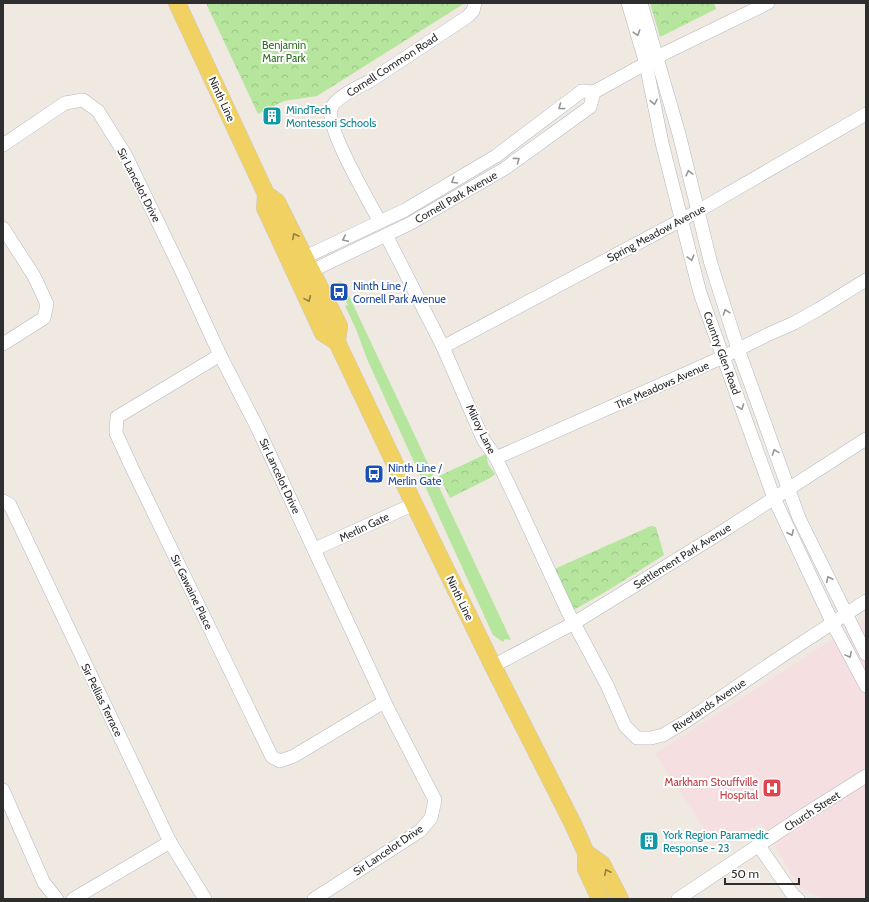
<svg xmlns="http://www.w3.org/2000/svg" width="869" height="902" font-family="Cabin,sans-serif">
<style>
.medical{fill:#f5dfe0}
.grass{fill:#b6e59e}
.forest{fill:url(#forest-crowns)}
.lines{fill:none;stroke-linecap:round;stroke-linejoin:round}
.minor-casing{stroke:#b4b7c1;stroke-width:14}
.major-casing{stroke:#c9c9c9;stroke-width:18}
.minor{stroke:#fff;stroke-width:13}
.major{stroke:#f2d163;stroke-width:17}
.oneway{stroke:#969696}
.oneway2{stroke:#908048}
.labels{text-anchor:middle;stroke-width:4;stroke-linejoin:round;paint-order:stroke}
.park-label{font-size:11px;fill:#2c6e1b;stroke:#fff}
.street-label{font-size:11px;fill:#2e2e2e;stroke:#fff}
.culture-label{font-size:11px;fill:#0d838f;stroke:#fff;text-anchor:start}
.transit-label{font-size:11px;fill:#164399;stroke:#fff;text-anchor:start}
.health-label{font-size:11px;fill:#be3a42;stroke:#fff;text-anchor:end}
</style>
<defs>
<pattern id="forest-crowns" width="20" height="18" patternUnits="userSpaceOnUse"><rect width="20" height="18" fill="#b6e59e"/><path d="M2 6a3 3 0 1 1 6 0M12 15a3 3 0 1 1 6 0" fill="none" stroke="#9dc588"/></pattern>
</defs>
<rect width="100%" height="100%" fill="#efe9e1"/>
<path class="medical" d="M866,618V899H822L799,886L761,823L718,849L655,754Z"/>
<path class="grass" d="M340,281L343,283L511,640L505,639L503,642L493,635L367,359L356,329L345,306L348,305L341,292H340L337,282Z"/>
<g class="forest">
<path d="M206,3H465L317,96L284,101L258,114Z"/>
<path d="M650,3H714L716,9L660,37Z"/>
<path d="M486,454L488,464L495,474L490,478L450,498L439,476Z"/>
<path d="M651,526L656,527L664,555L607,591L572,611L552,570Z"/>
</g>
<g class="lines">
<defs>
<g id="minor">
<path d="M628,3L646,64L662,143L700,293L774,498L833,624L866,686"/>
<path d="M641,3L679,134L711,264L738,349L799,518L866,654"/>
<path d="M3,145L65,103L83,100L98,111L126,156L181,270L220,355L257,427L388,709L435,800L431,818L420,831L314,899"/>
<path d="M380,222C370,203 325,127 331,109C334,98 360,86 370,81L467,17L473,11L475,3"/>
<path d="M3,228L34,276L47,304L44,318L3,344"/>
<path d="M386,235L443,347L483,439L496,458L517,502L568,612L607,685L625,726L637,738H651L663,735L685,722L779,658L866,601"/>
<path d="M297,261L405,210L496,156L582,91L594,92L663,54L768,3"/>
<path d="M303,275L411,223L504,169L590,107L594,92"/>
<path d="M443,347L698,211L866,114"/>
<path d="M220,355L117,417L116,433L132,468L272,757L280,761L294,756L384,702"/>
<path d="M496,458L723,357L769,334L794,323L819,309L866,280"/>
<path d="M3,501L10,505L170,842L205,899"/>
<path d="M315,549L414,504"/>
<path d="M493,666L574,623L720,533L866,439"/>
<path d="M3,790L44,883L57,899"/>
<path d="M759,846L793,895L798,899"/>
<path d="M73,899L170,842"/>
<path d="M678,899L804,815L866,776"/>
</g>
<g id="major">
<path d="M177,3L266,194L277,202L339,326L337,342"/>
<path d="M266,194L265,208L323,333L337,342L414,504L493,666L573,824L586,853V869L600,899"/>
<path d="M586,853L602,864L620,899"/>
</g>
</defs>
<use href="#minor" class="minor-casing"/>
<use href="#major" class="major-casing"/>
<use href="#minor" class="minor"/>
<use href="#major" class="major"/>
</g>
<defs><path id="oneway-chevron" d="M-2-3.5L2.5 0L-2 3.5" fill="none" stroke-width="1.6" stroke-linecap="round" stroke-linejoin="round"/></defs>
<g class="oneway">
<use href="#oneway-chevron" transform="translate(637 33) rotate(73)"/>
<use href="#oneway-chevron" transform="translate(654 102) rotate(79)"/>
<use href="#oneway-chevron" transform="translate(561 107) rotate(143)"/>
<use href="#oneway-chevron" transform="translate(517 160) rotate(-36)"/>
<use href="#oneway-chevron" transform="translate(689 173) rotate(-104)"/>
<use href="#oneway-chevron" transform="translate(454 181) rotate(149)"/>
<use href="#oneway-chevron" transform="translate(345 239) rotate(155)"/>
<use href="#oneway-chevron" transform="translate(691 258) rotate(75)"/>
<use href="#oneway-chevron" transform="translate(726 312) rotate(-108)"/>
<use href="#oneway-chevron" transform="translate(741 407) rotate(70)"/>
<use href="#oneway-chevron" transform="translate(775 452) rotate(-110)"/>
<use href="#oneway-chevron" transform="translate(791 533) rotate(65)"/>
<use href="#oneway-chevron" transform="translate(829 579) rotate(-116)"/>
<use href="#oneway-chevron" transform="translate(849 655) rotate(62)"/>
</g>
<g class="oneway2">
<use href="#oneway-chevron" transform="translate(295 236) rotate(-117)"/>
<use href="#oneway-chevron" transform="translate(308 299) rotate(66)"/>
<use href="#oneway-chevron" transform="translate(607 872) rotate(-116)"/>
</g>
<defs>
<symbol id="building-square" viewBox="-11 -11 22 22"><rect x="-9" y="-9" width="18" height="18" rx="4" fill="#0f9aa8" stroke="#fff"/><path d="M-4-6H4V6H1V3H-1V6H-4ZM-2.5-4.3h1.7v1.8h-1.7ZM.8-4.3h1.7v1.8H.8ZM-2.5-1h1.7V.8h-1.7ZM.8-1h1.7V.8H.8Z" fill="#fff"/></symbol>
<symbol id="bus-square" viewBox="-11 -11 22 22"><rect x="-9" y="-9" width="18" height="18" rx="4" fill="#1a4fb4" stroke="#fff"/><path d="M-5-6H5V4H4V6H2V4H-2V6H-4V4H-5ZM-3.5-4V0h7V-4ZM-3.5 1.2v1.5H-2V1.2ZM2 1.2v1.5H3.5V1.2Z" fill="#fff"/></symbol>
<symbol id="hospital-square" viewBox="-11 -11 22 22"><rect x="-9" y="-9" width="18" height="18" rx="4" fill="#e0444e" stroke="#fff"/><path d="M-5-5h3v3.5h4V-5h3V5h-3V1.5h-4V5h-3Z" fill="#fff"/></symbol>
</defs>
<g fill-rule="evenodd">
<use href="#building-square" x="261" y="105" width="22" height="22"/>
<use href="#bus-square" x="328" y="281" width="22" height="22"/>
<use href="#bus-square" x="363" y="463" width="22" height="22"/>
<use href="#hospital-square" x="761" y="777" width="22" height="22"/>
<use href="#building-square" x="638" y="830" width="22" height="22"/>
</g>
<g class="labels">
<g class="park-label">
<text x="284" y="49">Benjamin<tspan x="284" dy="13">Marr Park</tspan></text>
</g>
<g class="street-label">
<text transform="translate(392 65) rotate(-33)" y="4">Cornell Common Road</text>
<text transform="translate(222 99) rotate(65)" y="4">Ninth Line</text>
<text transform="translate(139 185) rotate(63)" y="4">Sir Lancelot Drive</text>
<text transform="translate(456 197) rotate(-30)" y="4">Cornell Park Avenue</text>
<text transform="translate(656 233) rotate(-28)" y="4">Spring Meadow Avenue</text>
<text transform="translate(722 353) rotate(70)" y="4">Country Glen Road</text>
<text transform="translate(662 385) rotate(-24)" y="4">The Meadows Avenue</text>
<text transform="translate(481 429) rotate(64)" y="4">Milroy Lane</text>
<text transform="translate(280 476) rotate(65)" y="4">Sir Lancelot Drive</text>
<text transform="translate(364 527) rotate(-25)" y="4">Merlin Gate</text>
<text transform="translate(682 556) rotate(-32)" y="4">Settlement Park Avenue</text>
<text transform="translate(192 592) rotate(64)" y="4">Sir Gawaine Place</text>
<text transform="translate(460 598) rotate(64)" y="4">Ninth Line</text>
<text transform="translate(102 700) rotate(64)" y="4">Sir Pellias Terrace</text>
<text transform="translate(709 705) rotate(-34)" y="4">Riverlands Avenue</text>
<text transform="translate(812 811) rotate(-33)" y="4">Church Street</text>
<text transform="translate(388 850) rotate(-34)" y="4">Sir Lancelot Drive</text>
</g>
<g class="culture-label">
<text x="286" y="114">MindTech<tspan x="286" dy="13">Montessori Schools</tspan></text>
<text x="663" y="839">York Region Paramedic<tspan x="663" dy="13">Response - 23</tspan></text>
</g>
<g class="transit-label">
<text x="353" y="290">Ninth Line /<tspan x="353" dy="13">Cornell Park Avenue</tspan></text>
<text x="388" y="472">Ninth Line /<tspan x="388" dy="13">Merlin Gate</tspan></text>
</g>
<g class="health-label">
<text x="758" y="786">Markham Stouffville<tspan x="758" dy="13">Hospital</tspan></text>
</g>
</g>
<rect width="869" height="902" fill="none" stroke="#2e2e2e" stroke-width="8"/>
<path d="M725 878v6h74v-6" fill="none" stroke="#2e2e2e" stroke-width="2"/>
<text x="731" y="878" font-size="12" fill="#2e2e2e" stroke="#ffffff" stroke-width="3" paint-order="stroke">50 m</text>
</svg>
